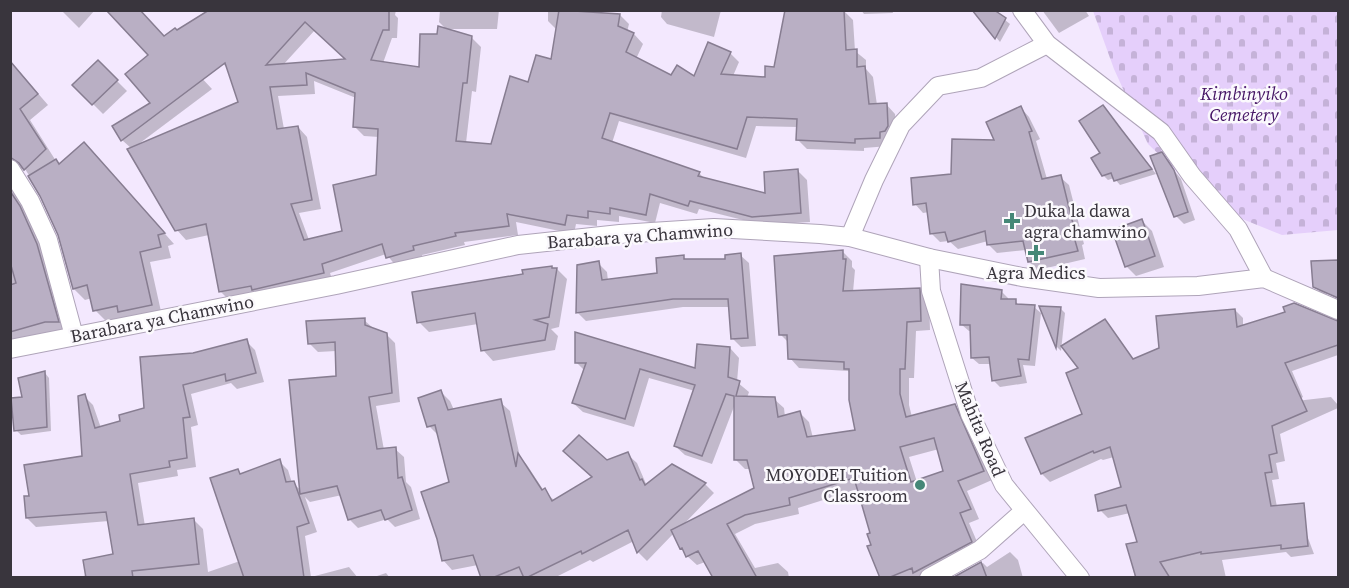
<svg xmlns="http://www.w3.org/2000/svg" width="1349" height="588" font-family="'Source Serif 4',serif">
<style>
.cemetery{fill:url(#cemetery-stones)}
.shadow{fill:#0003;fill-rule:evenodd}
.building{fill:#b9afc4;stroke:#877d91;stroke-width:1.5;fill-rule:evenodd}
.lines{fill:none;stroke-linecap:round;stroke-linejoin:round}
.street-casing{stroke:#afa4b9;stroke-width:20}
.street{stroke:#fff;stroke-width:18}
.poi-dot{fill:#458777;stroke:#fbf9fd;stroke-width:2}
.labels{text-anchor:middle;stroke-width:5;stroke-linejoin:round;paint-order:stroke}
.park-label{font-size:18px;font-style:italic;fill:#441364;stroke:#fbf9fd}
.poi-label{font-size:18px;fill:#39353d;stroke:#fbf9fd;text-anchor:start}
.street-label{font-size:18px;fill:#39353d;stroke:#fbf9fd}
</style>
<defs>
<pattern id="cemetery-stones" width="16" height="16" patternUnits="userSpaceOnUse" patternTransform="scale(1.5)"><rect width="16" height="16" fill="#e5cffb"/><path d="M2 7V4a2 2 0 0 1 4 0v3zM10 15v-3a2 2 0 0 1 4 0v3z" fill="#c5b2d8"/></pattern>
</defs>
<rect width="100%" height="100%" fill="#f3e8fe"/>
<path class="cemetery" d="M1093,11H1338V230L1282,235L1215,208L1148,144L1114,69Z"/>
<g class="shadow">
<path d="M61,10H95L79,28Z"/>
<path d="M108,10H145L141,13L212,89L136,146L240,103L229,69L223,64L212,10H396L395,15L398,18L397,38H392L383,63L421,69L439,36L447,30L439,22L440,10H499L497,29H448L471,37L481,47L476,92L472,91L466,143L492,145L529,83L552,61L557,30L548,21V10H586V14L620,15L629,24L627,32L634,34L643,44L636,59L671,77L694,78L730,53L739,62L733,76L766,79L776,68L844,11L853,20L855,51L866,60V69L873,77L877,105L886,104L895,114L897,136L889,146L864,148V151L807,149L798,140V127L756,126L746,158L619,121L612,143L699,173L705,179L767,195L798,171L807,180L810,222L763,225L699,209L697,214L660,203L655,223L619,216V222L597,220V226L576,224L574,234L516,222L518,235L464,242L465,245L422,255L423,259L397,267L386,254L330,273L333,282L230,301L220,291L209,235L186,240L177,230L132,149L122,140L152,103L150,55ZM315,30L348,60L283,65ZM314,81L356,98L354,126L364,136L379,137L377,176L344,232L309,240L299,213L321,209L307,137L298,127L284,129L278,96L315,94Z"/>
<path d="M662,10H721L714,37L667,24L661,17Z"/>
<path d="M861,10H892L893,13L864,14Z"/>
<path d="M974,10L1005,20L1010,24L1000,42Z"/>
<path d="M1042,10H1085L1089,16L1059,33Z"/>
<path d="M10,61L48,105L30,120L56,161L60,165L95,155L174,244L168,246L171,258L150,262L162,316L131,323L125,317L106,321L95,310L92,298L85,300L74,289L60,236L41,194L25,169L16,170L10,175Z"/>
<path d="M98,62L127,91L103,114L74,85Z"/>
<path d="M1021,108L1029,117L1040,139L1036,141L1047,179L1060,177L1069,185L1084,244L1082,245L1085,259L1038,270L1029,262L1026,250L997,253L988,244V241L958,249L949,241L940,242L932,234L929,212L923,213L915,204L996,141Z"/>
<path d="M1108,112L1156,174L1120,185L1114,178L1108,180L1103,175L1102,153Z"/>
<path d="M1161,154L1181,179L1195,220L1184,224L1176,216Z"/>
<path d="M10,182L48,256L69,332L10,353Z"/>
<path d="M1142,221L1152,231L1164,267L1136,276L1126,266Z"/>
<path d="M843,252L852,261V267L855,270L853,292L919,289L929,299L930,330L916,331L914,378H909V405L912,417L955,406L964,415L992,480L967,491L979,519L969,523L981,551L934,578H881L872,534L858,489L798,508L799,514L755,524L735,534L755,568L778,563L788,572L789,578H714L705,562L697,565L687,556L674,533L647,561L638,552L634,541L593,562L590,560L554,578H483L478,565L452,570L443,560L439,539L450,483L439,436L429,426L441,392L450,401L454,410L500,402L510,411L520,457L527,465L544,491L555,501L594,478L607,462L627,454L637,463L647,486L672,466L705,484L714,493L682,526L756,488L751,469H745L735,459V404L712,464L685,455L675,446L695,391L649,378L634,427L583,412L573,403L585,371L576,362L577,334L696,370L730,348L739,358L737,382L749,392L747,398L774,399L784,408L785,417L800,413L809,422L813,438L857,431L850,373L848,371L799,368L790,358L789,343L781,335ZM939,449L945,472L917,482L909,457Z"/>
<path d="M740,255L749,263L756,346L741,347L733,339L730,307H683L586,321L577,312L598,263L607,272L608,281L658,274L683,257L687,260H727Z"/>
<path d="M1338,260V293L1322,294L1314,286L1313,262Z"/>
<path d="M557,269L567,279L559,327L551,329L558,336L555,350L493,361L483,350L478,324L429,332L419,322Z"/>
<path d="M1001,291L1008,298V301H1015L1020,306L1034,307L1041,313L1035,366L1023,365L1027,383L1000,387L994,381L991,364H979L972,358V331H969L962,325Z"/>
<path d="M1041,307L1060,308L1065,313L1061,351L1057,347Z"/>
<path d="M1235,310L1243,318V327H1334L1338,336V355L1292,371L1303,397L1296,401L1331,397L1338,405V408L1280,434L1285,461L1276,463L1279,479L1272,480L1277,507L1299,514L1314,554L1291,557L1286,552L1222,560L1226,578H1135L1128,545L1139,543L1130,513L1108,518L1100,510L1123,488L1114,457L1103,460L1101,459L1050,482L1042,474L1027,439L1084,414L1080,369L1104,321L1112,329L1134,360Z"/>
<path d="M364,320L373,328L386,334L395,343L400,402L376,406L384,450L395,449L404,457L406,482L411,487L420,519L395,527L387,519L358,528L350,520L342,495L310,502L305,497L317,532L305,536L311,577L349,567L358,578H76L87,575L115,555L109,521L36,527L27,518L30,497L84,458V396L93,405L101,428L122,423L146,410L193,354L246,341L255,350L264,382L237,389L231,383L191,394L198,425L191,427L196,467L177,470L178,476L138,483L145,526L194,520L203,529L208,572L240,561L238,471L242,475L279,461L288,470L292,483L301,490L337,377L336,351L318,352L309,343Z"/>
<path d="M45,373L49,378L51,431L21,435L16,430L24,398Z"/>
<path d="M1010,552L1018,560L1023,578H956L983,563L987,567Z"/>
<path d="M386,573L390,578H371Z"/>
</g>
<g class="building">
<path d="M106,10H140L164,36L175,28L177,30L209,10H389V30H383L371,60L419,67L420,34H437L438,26L472,36L467,83H463L456,141L491,144L510,76L528,82L536,55L551,59L559,10L620,14L618,26L634,33L626,52L671,75L677,65L694,76L708,42L731,52L721,74L765,77V66L774,67L785,10H844L846,50L857,49V67L865,66L869,104L887,103L888,126L885,131L880,132V138L855,139V143L796,140L797,119L747,117L737,149L610,113L602,138L700,172L698,176L765,193L764,172L798,169L801,213L752,217L690,201L688,206L650,194L646,215L610,208V214L588,211V218L567,215L565,225L507,214L509,226L455,233L456,236L413,246L414,250L386,258L382,244L322,264L324,273L252,290L251,286L219,292L206,224L175,231L127,149L238,102L225,63L121,141L112,126L150,103L125,74L148,55ZM305,22L345,59L266,65ZM306,73L355,93L353,127L378,129L376,175L333,185L342,231L304,240L291,204L312,200L298,126L277,129L270,87L307,85Z"/>
<path d="M972,10H994L1006,18L995,39Z"/>
<path d="M98,60L118,80L92,105L72,85Z"/>
<path d="M10,61L38,94L20,109L46,149L24,170L19,163L10,157Z"/>
<path d="M1103,105L1121,129L1152,169L1114,181L1111,173L1102,176L1091,158L1100,153L1079,121Z"/>
<path d="M1021,106L1032,131L1029,132L1042,179L1061,175L1076,236L1074,237L1078,251L1028,262L1023,241L987,245L985,231L948,242L945,232L930,234L926,203L913,205L911,178L951,174L952,139L994,140L986,122Z"/>
<path d="M84,142L165,233L158,235L161,247L140,252L152,305L118,312L117,306L93,311L87,285L73,289L58,235L40,196L28,176L56,159L59,164Z"/>
<path d="M1162,152L1174,170L1188,212L1174,217L1150,156Z"/>
<path d="M10,191L20,206L37,244L59,322H45L10,332V285L16,283L10,262Z"/>
<path d="M1142,219L1155,256L1125,267L1112,230Z"/>
<path d="M843,250V259H846L843,291L920,288L921,321L907,322L905,369H900V394L906,417L955,404L984,471L958,481L971,509L960,513L972,542L913,573L912,568L888,578H880L867,546L871,545L867,534L870,533L854,478L789,498L790,505L745,515L727,524L757,578H713L698,551L686,557L682,548L680,549L671,530L754,488L747,460H734V396L726,394L702,456L674,446L695,385L640,369L625,419L572,403L586,363H575V332L695,368L697,344L730,347L728,377L740,381L736,396L775,397L778,417L800,411L807,437L855,430L849,400V369H844V362L788,359L787,335H779L774,256ZM934,438L943,471L911,482L900,447Z"/>
<path d="M741,253L748,338L731,339L728,299H673L576,313L577,265L599,261L602,280L657,273L656,258L684,255V259H725V255Z"/>
<path d="M1338,260V298L1313,287L1311,261Z"/>
<path d="M552,266V268H557L549,317L535,320L548,324L545,340L481,351L475,313L417,323L412,292L523,274L522,270Z"/>
<path d="M961,284L1002,290L1001,299H1016V304L1035,305L1029,360L1018,359L1021,376L992,381L989,357L971,358L970,325H960Z"/>
<path d="M1294,303L1338,321V345L1285,363L1307,411L1272,426L1277,453L1269,455L1272,472L1265,473L1271,506L1304,503L1308,546L1281,549V545L1201,554V552L1160,562L1170,578H1136L1126,544L1137,542L1126,505L1098,511L1095,495L1121,487L1110,447L1094,453L1093,451L1041,474L1025,438L1082,414L1066,373L1078,368L1061,346L1105,319L1133,359L1159,348L1156,316L1235,309L1237,327L1285,312L1283,307Z"/>
<path d="M1039,306L1061,307L1056,348Z"/>
<path d="M365,318V325L387,333L392,393L369,397L377,449L396,447L398,478L402,477L412,510L385,520L381,510L348,520L337,486L300,494L289,380L336,376L335,342L308,344L306,321Z"/>
<path d="M247,339L256,373L226,381L225,374L183,385L190,417L183,418L187,458L169,461L170,467L130,474L138,525L194,518L199,564L132,571L133,578H86L83,560L113,554L106,512L26,518L24,496H29L24,465L82,456L78,396L85,394L95,428L120,421L119,415L144,408L140,357L193,353Z"/>
<path d="M45,371L47,427L14,431L11,398L22,397L18,378Z"/>
<path d="M441,390L448,410L501,399L516,467L518,453L542,490L545,488L552,501L592,477L563,451L579,435L607,460L628,452L640,480L642,479L645,485L672,464L706,483L637,553L628,530L582,554L581,551L526,578H524L519,567L492,578H481L473,555L442,561L437,539L421,492L449,482L435,425L427,427L418,398Z"/>
<path d="M280,459L286,482L294,481L309,523L297,527L304,578H244L210,478L238,469L240,474Z"/>
<path d="M981,562L987,578H954V577Z"/>
</g>
<g class="lines">
<defs>
<g id="street">
<path d="M1022,10L1047,44L1161,132L1192,176L1238,229L1264,278"/>
<path d="M10,169L30,201L48,240L74,336"/>
<path d="M850,237L874,180L901,125L938,86L981,78L1047,44"/>
<path d="M929,258L931,291L970,414L1004,485L1080,578"/>
<path d="M10,349L336,285L518,245L620,234L714,228L820,234L850,237L929,258L1022,277L1099,288L1198,286L1264,278L1338,310"/>
<path d="M929,578L980,550L1024,511"/>
</g>
</defs>
<use href="#street" class="street-casing"/>
<use href="#street" class="street"/>
</g>
<g class="poi-dot">
<path d="M1009 212h6v6h6v6h-6v6h-6v-6h-6v-6h6z"/>
<path d="M1033 244h6v6h6v6h-6v6h-6v-6h-6v-6h6z"/>
<circle cx="920" cy="485" r="6"/>
</g>
<g class="labels">
<g class="park-label">
<text x="1244" y="100">Kimbinyiko<tspan x="1244" dy="21">Cemetery</tspan></text>
</g>
<g class="poi-label">
<text x="1024" y="217">Duka la dawa<tspan x="1024" dy="21">agra chamwino</tspan></text>
<text x="1036" y="279" text-anchor="middle">Agra Medics</text>
<text x="908" y="481" text-anchor="end">MOYODEI Tuition<tspan x="908" dy="21">Classroom</tspan></text>
</g>
<g class="street-label">
<text transform="translate(640 236) rotate(-4)" y="6">Barabara ya Chamwino</text>
<text transform="translate(162 319) rotate(-11)" y="6">Barabara ya Chamwino</text>
<text transform="translate(980 429) rotate(67)" y="6">Mahita Road</text>
</g>
</g>
<rect width="1349" height="588" fill="none" stroke="#39353d" stroke-width="24"/>
</svg>
